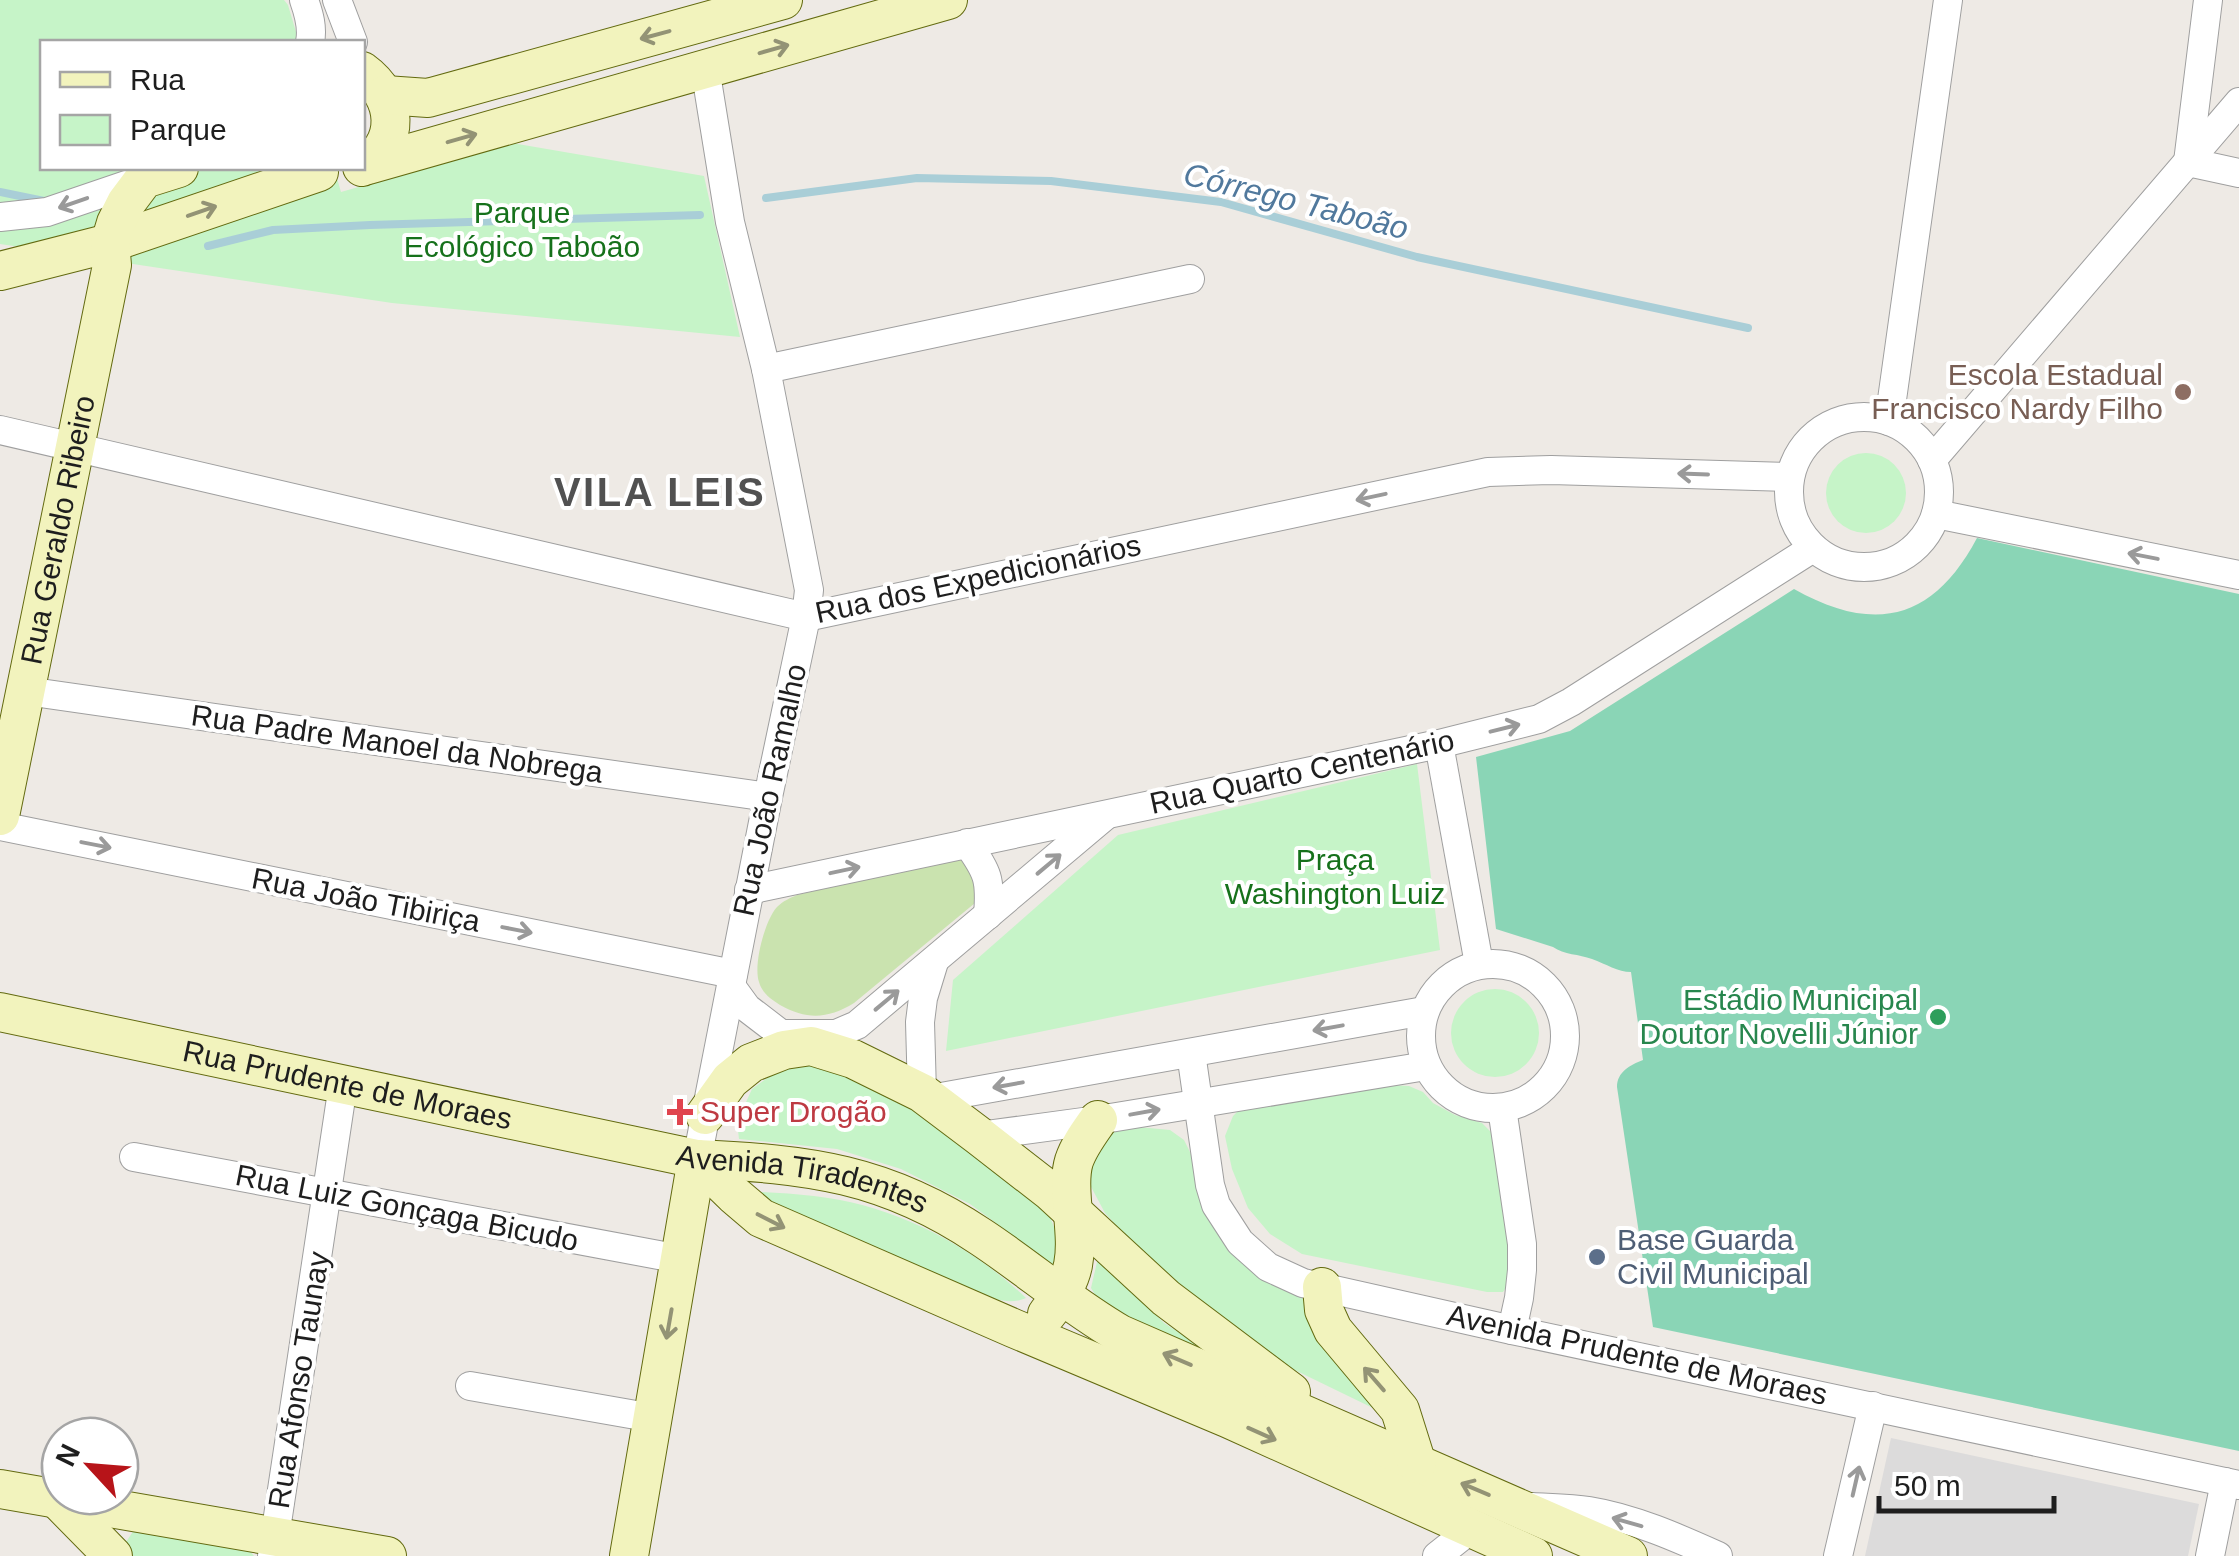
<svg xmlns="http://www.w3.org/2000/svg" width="2239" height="1556" font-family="Helvetica,sans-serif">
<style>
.residential{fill:#dcdbdb}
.grass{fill:#cae3af}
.park{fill:#c6f4c8}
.pitch{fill:#8ad5b6}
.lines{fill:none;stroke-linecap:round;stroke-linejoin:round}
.stream{stroke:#a9ced7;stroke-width:8}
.street-casing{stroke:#9f9f9f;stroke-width:30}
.secondary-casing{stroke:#636a10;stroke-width:40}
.street{stroke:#fff;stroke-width:28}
.secondary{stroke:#f2f3bd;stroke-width:38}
.oneway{stroke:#939375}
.oneway2{stroke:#9a9a9a}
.education-dot{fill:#8d6e63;stroke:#fff;stroke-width:4}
.leisure-dot{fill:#2e9e5b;stroke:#fff;stroke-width:4}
.health-dot{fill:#e0444e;stroke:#fff;stroke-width:4}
.service-dot{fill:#5c6f8a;stroke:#fff;stroke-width:4}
.labels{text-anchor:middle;stroke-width:8;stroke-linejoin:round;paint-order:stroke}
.park-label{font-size:30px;fill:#16711b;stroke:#fff}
.education-label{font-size:30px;fill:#785e54;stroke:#fff;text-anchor:end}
.street-label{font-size:30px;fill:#1e1e1e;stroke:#fff}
.leisure-label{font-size:30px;fill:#27864d;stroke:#fff;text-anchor:end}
.health-label{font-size:30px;fill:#be3a42;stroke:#fff;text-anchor:start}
.service-label{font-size:30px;fill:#4e5e75;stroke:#fff;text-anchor:start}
.water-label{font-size:32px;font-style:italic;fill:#51799d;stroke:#fff}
.district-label{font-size:40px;font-weight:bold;letter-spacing:2.5px;fill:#515151;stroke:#fff}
</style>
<rect width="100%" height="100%" fill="#eeeae5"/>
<path class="residential" d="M1891,1438L2199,1504L2188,1556H1865Z"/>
<path class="grass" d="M961,856C973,866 979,887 975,903L854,1003C828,1019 807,1020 780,1005C771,999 762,993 759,982C753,965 765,920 777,907C783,901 790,898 797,895Z"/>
<g class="park">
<path d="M0,0H284L288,5L299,42H42V168H334L341,192L512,143L704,176L740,337L392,303L0,244Z"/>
<circle cx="1866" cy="493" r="40"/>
<path d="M1417,764L1440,950L946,1051L953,980L1118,835Z"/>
<circle cx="1495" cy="1033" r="44"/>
<path d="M815,1060L918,1111L1049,1214L1066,1259L1056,1267L970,1204L901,1169L837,1149L739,1139L737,1122L752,1089L786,1064Z"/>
<path d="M1390,1085L1409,1086L1423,1092L1433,1103L1455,1115L1482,1123L1494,1135C1499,1167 1522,1270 1503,1292H1487L1302,1254L1270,1234L1248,1208L1232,1169L1225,1136L1233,1116L1244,1105Z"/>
<path d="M1128,1126L1170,1130L1184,1140L1192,1156L1195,1177L1205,1205L1314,1296L1377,1410L1270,1358L1151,1263L1105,1213L1089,1183L1096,1142L1110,1132Z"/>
<path d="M761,1192C778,1193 797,1194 814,1196C894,1205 969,1244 1026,1298C1010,1305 996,1299 980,1295L759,1197Z"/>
<path d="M1100,1259L1164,1323L1200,1346V1350L1194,1356L1099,1301L1091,1288L1097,1262Z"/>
<path d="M134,1530L246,1546L254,1556H130L126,1542Z"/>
</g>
<path class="pitch" d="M1977,538L2239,594V1451L1653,1327L1617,1087C1617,1072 1630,1065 1643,1060L1631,972C1618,972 1606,964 1592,959C1579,954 1564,955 1553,947L1496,929L1476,757L1570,731L1794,589C1874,634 1933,621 1977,538Z"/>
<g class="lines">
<g class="stream">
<path d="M0,192L44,201"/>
<path d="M766,198L917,178L1051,181L1221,202L1417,257L1748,328"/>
<path d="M208,246L273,230L370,225L700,215"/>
</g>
<defs>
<g id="street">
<path d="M304,0C309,14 313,28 310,42"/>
<path d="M337,0L353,42"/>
<path d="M2208,0L2188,162L2239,173"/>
<path d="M0,217L47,212L144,179"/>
<path d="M766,369L1190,279"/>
<circle cx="1864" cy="492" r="75"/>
<path d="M1889,421L1948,0"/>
<path d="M0,430L806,617L1488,472L1551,470L1790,477"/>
<path d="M1932,460L2239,102"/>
<path d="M1936,514L2239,575"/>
<path d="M26,691L768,797"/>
<path d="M1439,744L1479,964"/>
<path d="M0,826L733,974"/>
<path d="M967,843C988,872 991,880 988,915"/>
<path d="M749,890L1439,744L1539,719L1571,702L1813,548"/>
<circle cx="1493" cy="1036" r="72"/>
<path d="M731,986L747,1008L781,1034H836L857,1025L1105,816"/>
<path d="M1191,1053L1210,1185L1216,1205L1240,1242L1268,1267L1303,1283L1512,1330L2239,1485"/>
<path d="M922,1093L920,1022L923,998L934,962"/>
<path d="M930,1099L1424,1011"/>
<path d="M1502,1108L1522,1244V1270L1519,1298L1512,1330"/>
<path d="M979,1136L1098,1120L1426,1066"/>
<path d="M134,1157L680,1259"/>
<path d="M697,1159L768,797L806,617L809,590L766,369L730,222L705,68"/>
<path d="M470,1386L653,1418"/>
<path d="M1533,1507C1551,1508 1571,1508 1589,1511C1633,1518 1678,1538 1718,1556"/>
<path d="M272,1556L343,1085"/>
<path d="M1437,1556L1471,1529"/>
<path d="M1838,1556L1873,1406"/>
<path d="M2210,1556L2225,1482"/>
</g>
<g id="secondary">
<path d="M362,71C398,97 402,143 362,167"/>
<path d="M385,95L428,98L783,0"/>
<path d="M368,165L948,0"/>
<path d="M0,271L110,243L319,172"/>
<path id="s1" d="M0,816L112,265L110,243L116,223L126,203L144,179L179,168"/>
<path id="s2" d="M0,1012L697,1159C808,1164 886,1173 981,1237C1028,1268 1070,1305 1120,1334L1628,1556"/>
<path d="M705,1115L730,1080L751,1063L784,1050L811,1046L853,1059L922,1093L979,1136L1051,1192L1166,1298L1291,1392"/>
<path d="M697,1159L734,1195L761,1218L1013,1328L1227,1418L1533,1556"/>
<path d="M1322,1287L1324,1310L1333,1330L1400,1410L1417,1464"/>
<path d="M1047,1314C1081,1272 1076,1252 1072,1201C1071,1188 1070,1174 1074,1161C1079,1146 1089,1133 1098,1120"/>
<path d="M0,1489L387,1556"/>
<path d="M57,1499L113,1556"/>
<path d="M629,1556L697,1159"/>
</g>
</defs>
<use href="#street" class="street-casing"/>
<use href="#secondary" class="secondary-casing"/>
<use href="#street" class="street"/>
<use href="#secondary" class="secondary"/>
</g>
<defs><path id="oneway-shaft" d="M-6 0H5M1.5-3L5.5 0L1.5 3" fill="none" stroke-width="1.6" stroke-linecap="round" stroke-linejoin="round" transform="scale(2.5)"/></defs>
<g class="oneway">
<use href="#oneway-shaft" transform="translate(655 35) rotate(165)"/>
<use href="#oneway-shaft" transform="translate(774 49) rotate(-16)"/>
<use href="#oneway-shaft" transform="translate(462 138) rotate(-16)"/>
<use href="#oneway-shaft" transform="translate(202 211) rotate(-19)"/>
<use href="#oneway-shaft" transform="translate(771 1221) rotate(27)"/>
<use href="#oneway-shaft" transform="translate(669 1324) rotate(100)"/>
<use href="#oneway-shaft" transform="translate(1177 1359) rotate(-157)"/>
<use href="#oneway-shaft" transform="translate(1374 1379) rotate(-131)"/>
<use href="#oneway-shaft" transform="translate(1262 1434) rotate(24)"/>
<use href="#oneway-shaft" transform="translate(1475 1489) rotate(-157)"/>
</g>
<g class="oneway2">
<use href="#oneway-shaft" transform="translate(73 203) rotate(161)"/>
<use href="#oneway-shaft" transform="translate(1693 474) rotate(-178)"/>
<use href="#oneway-shaft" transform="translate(1371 497) rotate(168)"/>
<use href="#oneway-shaft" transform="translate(2143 556) rotate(-169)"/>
<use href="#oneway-shaft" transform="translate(1505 728) rotate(-14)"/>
<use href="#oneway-shaft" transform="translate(96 845) rotate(11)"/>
<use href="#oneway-shaft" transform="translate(1049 864) rotate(-40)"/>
<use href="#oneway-shaft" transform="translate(845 870) rotate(-12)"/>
<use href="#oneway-shaft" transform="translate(517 930) rotate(11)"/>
<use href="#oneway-shaft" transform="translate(887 1000) rotate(-40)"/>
<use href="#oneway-shaft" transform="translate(1328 1028) rotate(170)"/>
<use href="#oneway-shaft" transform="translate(1008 1085) rotate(170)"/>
<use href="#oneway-shaft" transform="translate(1145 1112) rotate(-10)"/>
<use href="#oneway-shaft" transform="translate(1856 1481) rotate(-77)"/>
<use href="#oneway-shaft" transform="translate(1627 1522) rotate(-164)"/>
</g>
<circle class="education-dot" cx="2183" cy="392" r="10"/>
<circle class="leisure-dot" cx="1938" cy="1017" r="10"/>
<path class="health-dot" d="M675 1097h10v10h10v10h-10v10h-10v-10h-10v-10h10z"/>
<circle class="service-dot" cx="1597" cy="1257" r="10"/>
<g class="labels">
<g class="park-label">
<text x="522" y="223">Parque<tspan x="522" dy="34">Ecológico Taboão</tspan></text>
<text x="1335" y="870">Praça<tspan x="1335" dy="34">Washington Luiz</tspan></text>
</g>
<g class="education-label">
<text x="2163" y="385">Escola Estadual<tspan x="2163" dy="34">Francisco Nardy Filho</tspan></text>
</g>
<g class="street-label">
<text dy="10" stroke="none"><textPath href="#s1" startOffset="292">Rua Geraldo Ribeiro</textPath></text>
<text transform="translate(978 579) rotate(-12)" y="10">Rua dos Expedicionários</text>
<text transform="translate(397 744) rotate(8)" y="10">Rua Padre Manoel da Nobrega</text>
<text transform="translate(1302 772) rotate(-12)" y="10">Rua Quarto Centenário</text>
<text transform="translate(770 790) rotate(-78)" y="10">Rua João Ramalho</text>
<text transform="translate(366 900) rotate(11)" y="10">Rua João Tibiriça</text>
<text dy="10" stroke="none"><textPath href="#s2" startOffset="355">Rua Prudente de Moraes</textPath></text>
<text dy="10" stroke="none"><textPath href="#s2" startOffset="820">Avenida Tiradentes</textPath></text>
<text transform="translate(407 1208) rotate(11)" y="10">Rua Luiz Gonçaga Bicudo</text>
<text transform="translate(1637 1355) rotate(12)" y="10">Avenida Prudente de Moraes</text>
<text transform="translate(299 1380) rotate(-81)" y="10">Rua Afonso Taunay</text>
</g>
<g class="leisure-label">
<text x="1918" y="1010">Estádio Municipal<tspan x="1918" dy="34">Doutor Novelli Júnior</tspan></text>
</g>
<g class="health-label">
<text x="700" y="1122">Super Drogão</text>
</g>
<g class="service-label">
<text x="1617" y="1250">Base Guarda<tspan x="1617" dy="34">Civil Municipal</tspan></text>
</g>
<g class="water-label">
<text transform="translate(1296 201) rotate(14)" y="11">Córrego Taboão</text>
</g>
<g class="district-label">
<text x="660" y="506">VILA LEIS</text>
</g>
</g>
<rect x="40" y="40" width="325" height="130" fill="#ffffff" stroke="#a5a5a5" stroke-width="2.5"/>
<rect x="60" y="72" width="50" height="15" fill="#f2f3bd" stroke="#a5a5a5" stroke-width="2.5"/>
<text x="130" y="90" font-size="30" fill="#1e1e1e">Rua</text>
<rect x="60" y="115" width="50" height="30" fill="#c6f4c8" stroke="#a5a5a5" stroke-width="2.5"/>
<text x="130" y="140" font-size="30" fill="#1e1e1e">Parque</text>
<g transform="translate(90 1466) rotate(296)"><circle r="48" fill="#ffffff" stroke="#a5a5a5" stroke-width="2.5"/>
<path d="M0-8L18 38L0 25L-18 38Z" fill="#b71419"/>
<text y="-15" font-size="28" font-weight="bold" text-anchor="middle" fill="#1e1e1e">N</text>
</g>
<path d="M1879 1496v15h175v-15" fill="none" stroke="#1e1e1e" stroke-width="5"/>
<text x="1894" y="1496" font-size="30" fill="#1e1e1e" stroke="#ffffff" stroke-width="8" paint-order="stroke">50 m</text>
</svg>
